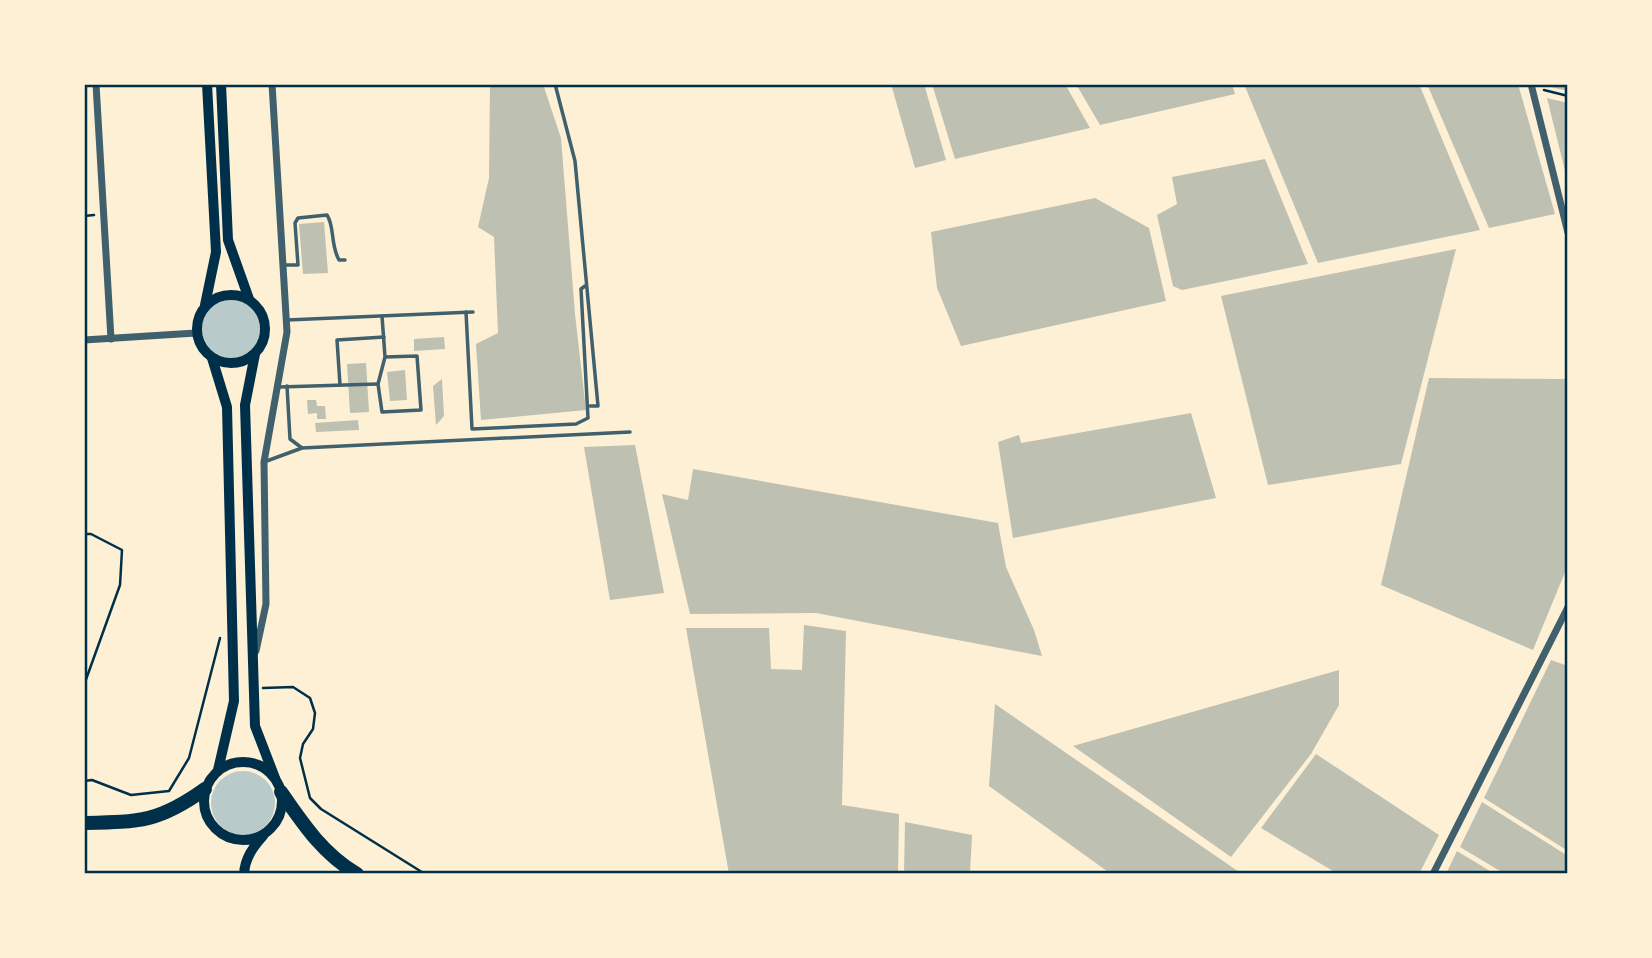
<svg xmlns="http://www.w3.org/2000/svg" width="1652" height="958" font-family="'DM Sans',sans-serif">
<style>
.green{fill:#b9caca}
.building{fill:#bec0b2}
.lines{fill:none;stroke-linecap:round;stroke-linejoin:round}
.path{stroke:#003049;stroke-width:2.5}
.service{stroke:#3f606c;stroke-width:3.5}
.minor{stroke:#3f606c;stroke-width:7}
.secondary{stroke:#003049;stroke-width:10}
.motorway{stroke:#003049;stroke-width:14}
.neatline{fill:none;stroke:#003049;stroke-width:2.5}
</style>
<rect width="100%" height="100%" fill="#fdf0d5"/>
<g class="green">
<circle cx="231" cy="329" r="29"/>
<circle cx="243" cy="803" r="32"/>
</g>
<g class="building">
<path d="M490,84H543L561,138L575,314L586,410L481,420L476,344L498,333L494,237L478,227L489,178Z"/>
<path d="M891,84H924L946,160L915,168Z"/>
<path d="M932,84H1065L1090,128L955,159Z"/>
<path d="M1076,84H1232L1235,94L1100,125Z"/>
<path d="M1244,84H1419L1480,230L1318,263Z"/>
<path d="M1427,84H1518L1555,214L1489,228Z"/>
<path d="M1542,84H1568V91L1542,85Z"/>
<path d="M1547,98L1568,103V179H1567Z"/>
<path d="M1265,159L1308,264L1182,290L1173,286L1157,215L1177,204L1172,177Z"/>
<path d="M1095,198L1149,228L1166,301L961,346L937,288L931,232Z"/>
<path d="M324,222L328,273L303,274L299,224Z"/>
<path d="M1456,249L1401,464L1268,485L1221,296Z"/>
<path d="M444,337L445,349L414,351V339Z"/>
<path d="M366,363L369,412L350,413L347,364Z"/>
<path d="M405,370L407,400L390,401L387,372Z"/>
<path d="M1429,378L1568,379V565L1533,650L1381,585Z"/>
<path d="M442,379L444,416L436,425L433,386Z"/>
<path d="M307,400H316L317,406H325L326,419H317V413L308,414Z"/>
<path d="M1191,413L1216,498L1013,538L998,442L1019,435L1021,443Z"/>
<path d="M358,420L359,430L316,432L315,423Z"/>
<path d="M635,445L664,593L610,600L584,447Z"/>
<path d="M693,469L998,523L1006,567L1034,630L1042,656L816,613L690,614L662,494L688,500Z"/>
<path d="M804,625L846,631L842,805L899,814L898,874H729L686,628H769L771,669L802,670Z"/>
<path d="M1551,660L1568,666V851L1484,798Z"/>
<path d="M1339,670V705L1311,754L1231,857L1073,746Z"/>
<path d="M995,704L1242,874H1111L989,786Z"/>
<path d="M1316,754L1439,835L1419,874H1338L1261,828Z"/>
<path d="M1482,802L1568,856V874H1505L1460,847Z"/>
<path d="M905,822L972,835L970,874H904Z"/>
<path d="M1457,851L1495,874H1446Z"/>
</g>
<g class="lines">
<g class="path">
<path d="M1544,90L1568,96"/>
<path d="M84,216L94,215"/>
<path d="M84,534H91L122,550L120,585L84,685"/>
<path d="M263,688L293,687L310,698L315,713L313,729L303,744L300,758L310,798L321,809L425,874"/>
<path d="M84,781L92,780L131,795L169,791L189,758L220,638"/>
</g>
<g class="service">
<path d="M555,84L575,161L598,406H590"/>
<path d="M284,265H298L295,223L298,218L327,215C335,227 330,244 339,260H345"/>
<path d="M466,312L472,429L576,424L588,418L581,289L585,286"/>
<path d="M382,316L385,357L378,384L382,412L421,410L417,356L385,357"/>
<path d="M287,320L473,312"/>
<path d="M340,385L337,340L384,337"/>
<path d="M287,386L290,439L302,448"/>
<path d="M279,387L378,384"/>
<path d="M264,462L302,448L630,432"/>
</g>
<g class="minor">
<path d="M96,84L111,339"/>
<path d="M1531,84L1568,233"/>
<path d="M84,340L196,333"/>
<path d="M256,651L266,604L264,462L287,332L272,84"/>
<path d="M1433,874L1568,607"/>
</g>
<g class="secondary">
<path d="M221,84L228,240L249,299"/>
<circle cx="231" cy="329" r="34"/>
<path d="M205,305L216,252L207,84"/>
<path d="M255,354L245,405L255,726L275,778"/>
<path d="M212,358L227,407L234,701L218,770"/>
<circle cx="243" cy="801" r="39"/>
<path d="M244,874C245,858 253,847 263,836"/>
</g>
<g class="motorway">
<path d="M281,792C303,824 323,854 357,874"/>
<path d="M84,823C140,822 159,822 205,789"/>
</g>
</g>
<rect width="1652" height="958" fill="none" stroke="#fdf0d5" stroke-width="172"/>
<rect x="86" y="86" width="1480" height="786" class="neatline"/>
</svg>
